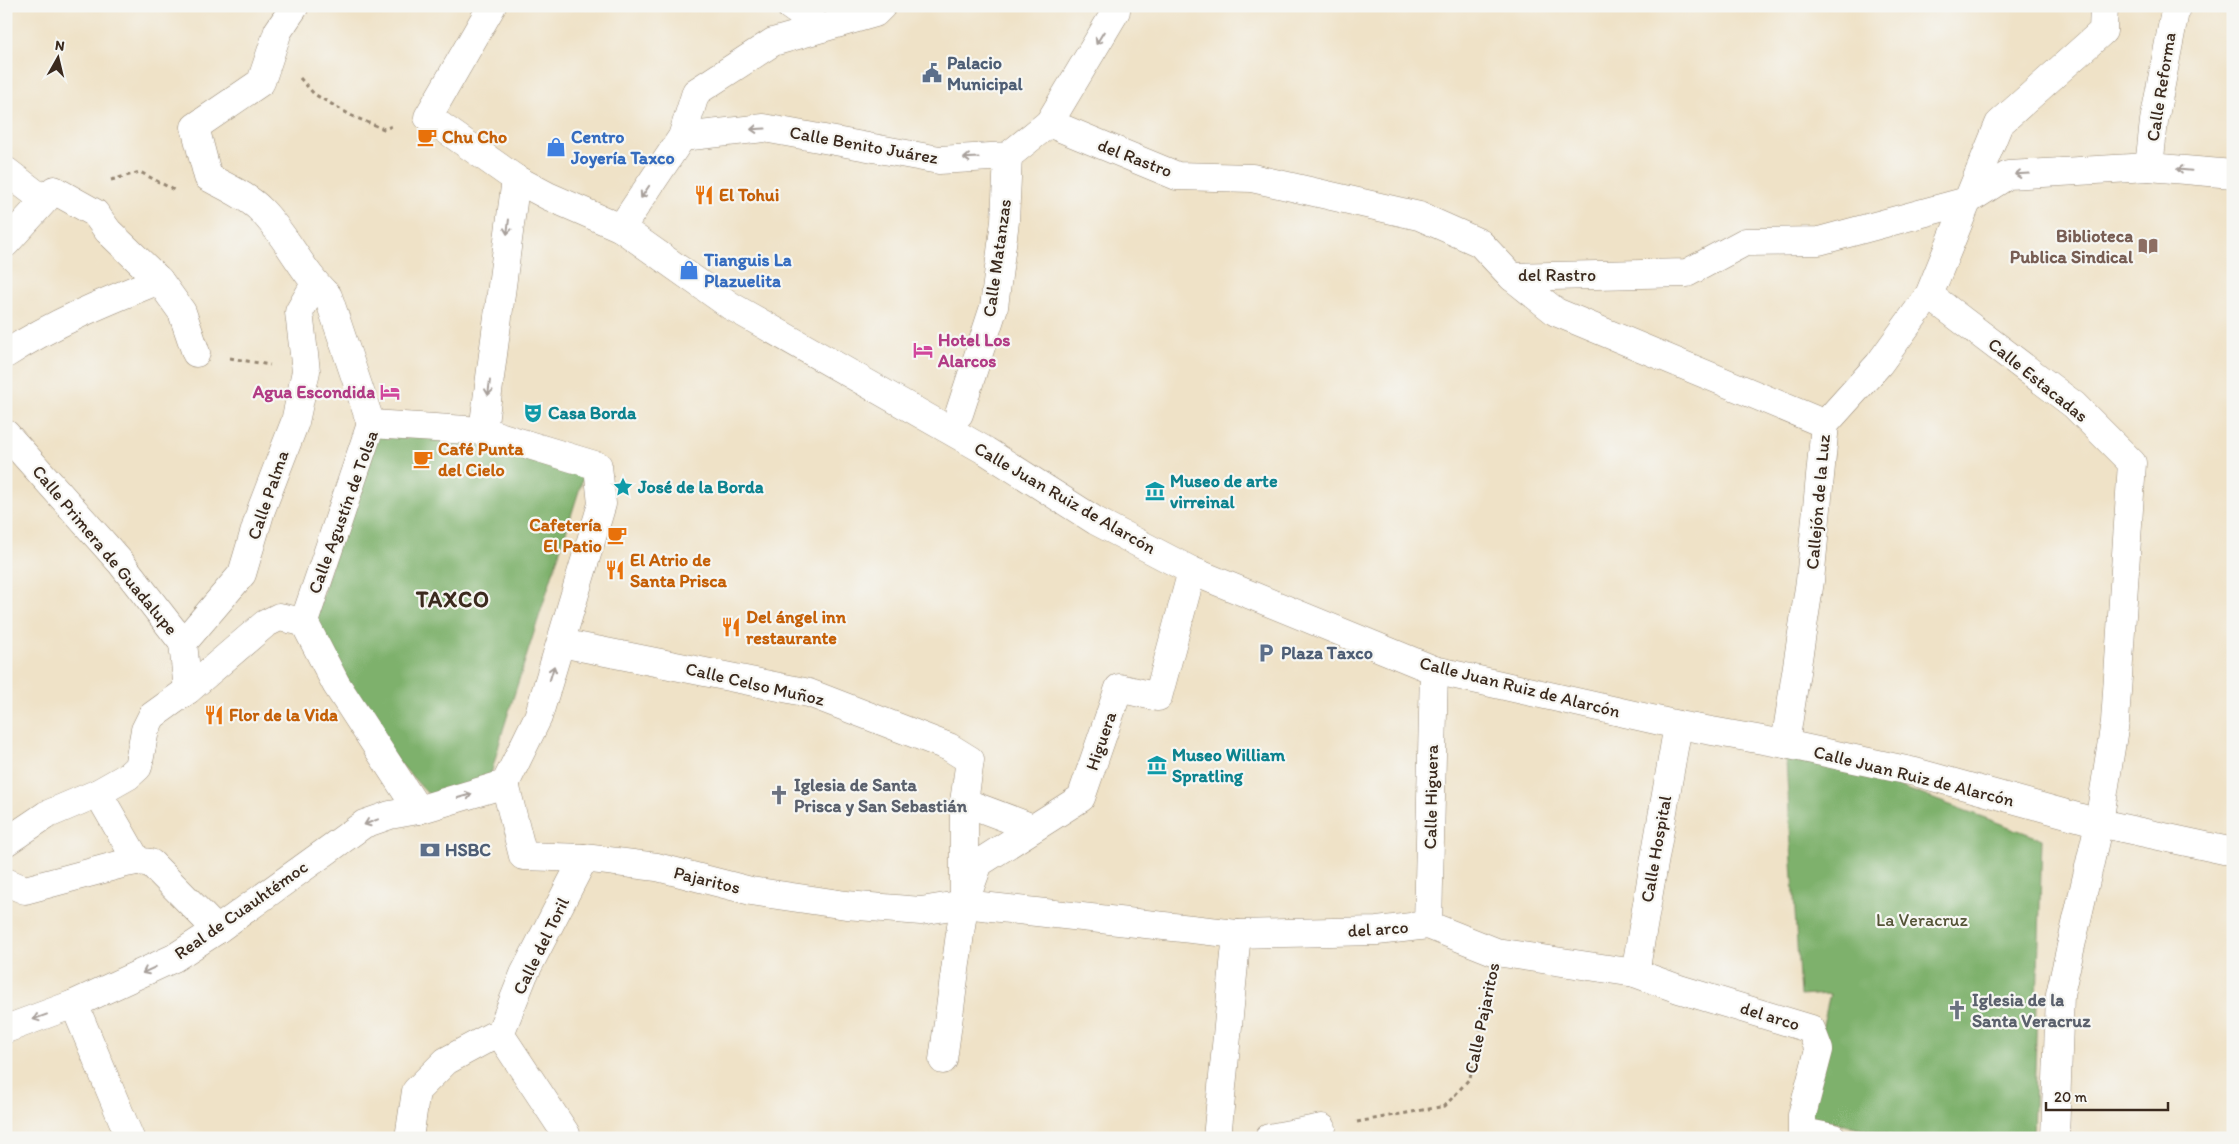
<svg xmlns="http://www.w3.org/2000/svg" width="2239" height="1144" font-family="Itim,sans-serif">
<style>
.forest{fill:#7eb16c;stroke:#5c6e45}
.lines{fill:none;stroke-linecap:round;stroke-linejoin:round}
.minor-casing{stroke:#958672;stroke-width:29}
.path{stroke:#958672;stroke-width:3;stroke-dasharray:4 4;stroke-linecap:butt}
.minor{stroke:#fff;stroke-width:28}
.oneway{stroke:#a79f9a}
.labels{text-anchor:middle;stroke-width:4.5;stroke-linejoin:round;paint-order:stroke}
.service-label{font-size:18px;font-weight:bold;fill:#4e5e75;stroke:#f6f6f2;text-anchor:start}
.street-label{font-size:18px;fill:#3b2a1e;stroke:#f6f6f2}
.food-label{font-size:18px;font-weight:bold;fill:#c56008;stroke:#f6f6f2;text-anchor:start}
.shop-label{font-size:18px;font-weight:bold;fill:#366cbe;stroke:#f6f6f2;text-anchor:start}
.education-label{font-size:18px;font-weight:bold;fill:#785e54;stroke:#f6f6f2;text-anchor:end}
.hotel-label{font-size:18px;font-weight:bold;fill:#b23c85;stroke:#f6f6f2;text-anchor:start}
.culture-label{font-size:18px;font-weight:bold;fill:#0d838f;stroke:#f6f6f2;text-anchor:start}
.worship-label{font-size:18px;font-weight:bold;fill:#5b616d;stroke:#f6f6f2;text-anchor:start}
.park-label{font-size:18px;fill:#545336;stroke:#f6f6f2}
.district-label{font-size:22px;font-weight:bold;letter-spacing:1px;fill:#3b2a1e;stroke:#f6f6f2}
</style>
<rect width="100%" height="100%" fill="#f6f6f2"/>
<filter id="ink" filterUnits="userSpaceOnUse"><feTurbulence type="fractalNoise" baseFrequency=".02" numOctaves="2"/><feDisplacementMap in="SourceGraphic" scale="10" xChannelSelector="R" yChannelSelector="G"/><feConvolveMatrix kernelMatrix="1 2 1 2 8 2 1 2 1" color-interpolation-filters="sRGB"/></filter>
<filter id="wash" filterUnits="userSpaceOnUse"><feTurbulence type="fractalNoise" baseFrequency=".0096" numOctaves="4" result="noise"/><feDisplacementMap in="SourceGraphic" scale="20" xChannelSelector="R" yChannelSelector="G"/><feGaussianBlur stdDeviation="1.12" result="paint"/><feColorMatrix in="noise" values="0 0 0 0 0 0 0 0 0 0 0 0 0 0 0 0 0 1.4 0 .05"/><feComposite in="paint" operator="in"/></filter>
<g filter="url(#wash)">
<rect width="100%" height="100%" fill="#efe2c7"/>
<g class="forest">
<path d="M372,433L484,434L584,475L503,730L489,782L436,803L386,748L314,622Z"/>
<path d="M1785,744L2042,839L2033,1138H1905L1802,1115L1830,994L1800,996Z"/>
</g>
</g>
<g filter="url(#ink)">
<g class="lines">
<defs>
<g id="minor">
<path d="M295,6L278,31L261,82L195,127L208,177C224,186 249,197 261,210C287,236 301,271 328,296L371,424"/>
<path d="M492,6L428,117L516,179L548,196L621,228L731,306L986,451L1096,521L1192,571L1434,670L1678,725L1785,744L1915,772L2099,823L2224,850L2233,851"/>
<path d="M790,6L821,28"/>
<path d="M1049,123L1177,176L1252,178L1419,216L1480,243L1512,277L1687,273L1745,242L1819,241L1967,201L2008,175L2149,167L2233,174"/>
<path d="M682,137L764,128L939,160L1008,156L1049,123L1116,11V6"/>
<path d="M2149,167L2154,121L2176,6"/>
<path d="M6,171L44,200"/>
<path d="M621,228L682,137L696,92L773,42L875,13L882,6"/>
<path d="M6,243L54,190L95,213L108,231L159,280L182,312L196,353"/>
<path d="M1512,277L1556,312L1825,424"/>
<path d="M6,354C53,323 107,301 159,280"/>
<path d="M959,414L994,307L1005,221L1008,156"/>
<path d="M371,424L304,622L336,684L418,810"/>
<path d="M483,431L516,179"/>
<path d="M6,434L121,563L183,643"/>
<path d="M561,643L809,693L949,747L970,760L964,802V904L943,1060"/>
<path d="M188,690L183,643L242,574L261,510L295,422L306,371L299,312L315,284"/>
<path d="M1785,744L1810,581L1825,424L1879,364L1929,295"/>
<path d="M505,784L523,856L584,858L657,867L751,891L846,905L921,911L964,904L1237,934L1377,931L1428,925L1496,952L1635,973L1679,989L1811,1029L1819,1050L1802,1115V1138"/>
<path d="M98,793L137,861"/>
<path d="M964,802L1033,828"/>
<path d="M6,842L46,815L98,793L128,776L138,767L145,730L152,716L188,690L265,624L279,617L304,622"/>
<path d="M6,882L25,890L126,863L137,861L151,863L217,930"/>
<path d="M968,893L979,863L1081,798L1119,688L1158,697L1192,571"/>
<path d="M1428,925L1434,670"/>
<path d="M1635,973L1678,725"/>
<path d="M74,1004L130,1138"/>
<path d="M6,1029L74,1004L174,958L217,930L364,824L390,815L418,810L505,784L538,717L602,504L598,466L483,431L371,424"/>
<path d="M500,1034L566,1134"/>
<path d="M1803,1132L1833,1138"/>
<path d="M409,1138L416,1091L446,1061L492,1036L500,1034L524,974L584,858"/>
<path d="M1217,1138L1237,934"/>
<path d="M1269,1138L1322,1128"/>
<path d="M2055,1138L2060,994L2099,823L2115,722L2132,463L2074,405L1929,295L1999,124L2103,31L2104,6"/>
</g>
</defs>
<use href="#minor" class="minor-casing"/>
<g class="path">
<path d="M300,78L314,94L352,116L384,129L395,125"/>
<path d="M111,180L140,172L174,190"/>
<path d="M230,358L270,365"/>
<path d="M1357,1122L1445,1106L1470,1078L1489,986"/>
</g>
<use href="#minor" class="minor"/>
</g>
<defs><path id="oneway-shaft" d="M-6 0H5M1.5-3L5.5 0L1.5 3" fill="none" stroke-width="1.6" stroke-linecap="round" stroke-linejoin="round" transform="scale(1.25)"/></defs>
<g class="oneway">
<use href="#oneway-shaft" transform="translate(1100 38) rotate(121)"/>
<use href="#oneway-shaft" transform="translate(758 129) rotate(177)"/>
<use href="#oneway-shaft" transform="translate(971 158) rotate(177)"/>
<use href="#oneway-shaft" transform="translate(2184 170) rotate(-175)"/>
<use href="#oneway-shaft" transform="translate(2022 174) rotate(177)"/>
<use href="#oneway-shaft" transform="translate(645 192) rotate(124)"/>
<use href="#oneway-shaft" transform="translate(508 227) rotate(97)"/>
<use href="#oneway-shaft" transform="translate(489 388) rotate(97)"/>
<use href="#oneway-shaft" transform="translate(552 673) rotate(-73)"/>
<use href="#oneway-shaft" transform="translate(465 796) rotate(-16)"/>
<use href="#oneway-shaft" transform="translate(371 822) rotate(159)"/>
<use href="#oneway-shaft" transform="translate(149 970) rotate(155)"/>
<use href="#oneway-shaft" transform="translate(40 1017) rotate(160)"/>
</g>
</g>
<defs>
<symbol id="civic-bare" viewBox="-9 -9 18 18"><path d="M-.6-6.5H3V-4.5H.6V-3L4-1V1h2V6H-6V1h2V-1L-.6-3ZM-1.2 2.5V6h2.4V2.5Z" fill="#5c6f8a" stroke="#f6f6f2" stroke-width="2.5" paint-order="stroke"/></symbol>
<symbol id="cafe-bare" viewBox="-9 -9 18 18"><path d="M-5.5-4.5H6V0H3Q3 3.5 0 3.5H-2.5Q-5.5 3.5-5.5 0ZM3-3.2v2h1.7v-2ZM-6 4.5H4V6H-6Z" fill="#e8710a" stroke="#f6f6f2" stroke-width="2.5" paint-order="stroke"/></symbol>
<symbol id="shop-bare" viewBox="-9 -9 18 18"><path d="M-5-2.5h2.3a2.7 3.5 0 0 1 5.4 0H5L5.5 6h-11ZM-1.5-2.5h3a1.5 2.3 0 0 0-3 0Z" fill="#3f7fe0" stroke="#f6f6f2" stroke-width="2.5" paint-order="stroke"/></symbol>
<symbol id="restaurant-bare" viewBox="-9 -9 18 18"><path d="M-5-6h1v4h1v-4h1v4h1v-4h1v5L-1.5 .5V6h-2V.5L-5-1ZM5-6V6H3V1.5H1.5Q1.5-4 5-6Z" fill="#e8710a" stroke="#f6f6f2" stroke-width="2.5" paint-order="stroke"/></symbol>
<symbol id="library-bare" viewBox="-9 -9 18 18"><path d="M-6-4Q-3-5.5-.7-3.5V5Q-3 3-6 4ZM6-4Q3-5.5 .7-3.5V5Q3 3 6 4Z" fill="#8d6e63" stroke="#f6f6f2" stroke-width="2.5" paint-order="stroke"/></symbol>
<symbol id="hotel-bare" viewBox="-9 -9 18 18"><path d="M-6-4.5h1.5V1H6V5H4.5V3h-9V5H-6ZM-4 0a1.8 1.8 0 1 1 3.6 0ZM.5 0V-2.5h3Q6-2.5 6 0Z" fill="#d1479c" stroke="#f6f6f2" stroke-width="2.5" paint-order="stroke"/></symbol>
<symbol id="theatre-bare" viewBox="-9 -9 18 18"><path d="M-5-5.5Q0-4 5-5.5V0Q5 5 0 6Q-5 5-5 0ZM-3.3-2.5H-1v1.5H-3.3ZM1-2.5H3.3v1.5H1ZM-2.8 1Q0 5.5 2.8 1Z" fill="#0f9aa8" stroke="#f6f6f2" stroke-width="2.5" paint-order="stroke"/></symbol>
<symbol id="sight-bare" viewBox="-9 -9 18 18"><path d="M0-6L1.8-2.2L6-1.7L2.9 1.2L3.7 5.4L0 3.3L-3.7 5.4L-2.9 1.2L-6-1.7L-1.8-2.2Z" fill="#0f9aa8" stroke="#f6f6f2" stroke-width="2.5" paint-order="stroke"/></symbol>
<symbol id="museum-bare" viewBox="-9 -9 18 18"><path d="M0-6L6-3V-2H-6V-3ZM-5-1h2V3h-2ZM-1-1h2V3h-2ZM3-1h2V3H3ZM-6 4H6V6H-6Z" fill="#0f9aa8" stroke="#f6f6f2" stroke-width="2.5" paint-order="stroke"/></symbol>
<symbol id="parking-bare" viewBox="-9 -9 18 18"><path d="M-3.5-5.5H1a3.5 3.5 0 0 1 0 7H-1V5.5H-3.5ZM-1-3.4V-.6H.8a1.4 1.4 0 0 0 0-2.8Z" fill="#5c6f8a" stroke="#f6f6f2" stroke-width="2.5" paint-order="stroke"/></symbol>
<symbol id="church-bare" viewBox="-9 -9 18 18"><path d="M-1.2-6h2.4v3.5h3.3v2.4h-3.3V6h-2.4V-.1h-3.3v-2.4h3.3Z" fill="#6b7280" stroke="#f6f6f2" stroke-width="2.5" paint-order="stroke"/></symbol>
<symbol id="bank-bare" viewBox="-9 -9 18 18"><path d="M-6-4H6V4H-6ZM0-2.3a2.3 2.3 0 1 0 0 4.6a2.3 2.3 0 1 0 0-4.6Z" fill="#5c6f8a" stroke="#f6f6f2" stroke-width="2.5" paint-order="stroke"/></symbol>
</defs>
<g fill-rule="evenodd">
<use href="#civic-bare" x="918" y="59" width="28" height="28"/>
<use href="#cafe-bare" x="413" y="123" width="28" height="28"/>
<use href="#shop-bare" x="542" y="133" width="28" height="28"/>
<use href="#restaurant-bare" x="690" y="181" width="28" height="28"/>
<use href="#library-bare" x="2134" y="232" width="28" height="28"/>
<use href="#shop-bare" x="675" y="256" width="28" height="28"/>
<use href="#hotel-bare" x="909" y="336" width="28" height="28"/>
<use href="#hotel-bare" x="376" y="378" width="28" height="28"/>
<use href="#theatre-bare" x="519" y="399" width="28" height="28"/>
<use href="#cafe-bare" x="409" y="445" width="28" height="28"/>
<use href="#sight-bare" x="609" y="473" width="28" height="28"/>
<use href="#museum-bare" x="1141" y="477" width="28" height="28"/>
<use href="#cafe-bare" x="603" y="521" width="28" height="28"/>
<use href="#restaurant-bare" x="601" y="556" width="28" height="28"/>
<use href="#restaurant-bare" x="717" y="613" width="28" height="28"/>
<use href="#parking-bare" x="1252" y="639" width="28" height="28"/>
<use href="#restaurant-bare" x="200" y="701" width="28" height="28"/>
<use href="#museum-bare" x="1143" y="751" width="28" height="28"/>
<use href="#church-bare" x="765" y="781" width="28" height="28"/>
<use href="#bank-bare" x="416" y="836" width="28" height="28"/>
<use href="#church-bare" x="1943" y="996" width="28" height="28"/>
</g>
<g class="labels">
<g class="service-label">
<text x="947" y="69">Palacio<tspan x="947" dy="21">Municipal</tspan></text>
<text x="1281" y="659">Plaza Taxco</text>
<text x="445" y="856">HSBC</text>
</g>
<g class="street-label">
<text transform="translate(2161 87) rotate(-81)" y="6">Calle Reforma</text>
<text transform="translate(864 145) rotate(10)" y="6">Calle Benito Juárez</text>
<text transform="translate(1135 158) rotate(21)" y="6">del Rastro</text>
<text transform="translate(997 258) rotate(-82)" y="6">Calle Matanzas</text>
<text x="1557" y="281">del Rastro</text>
<text transform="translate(2038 380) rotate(39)" y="6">Calle Estacadas</text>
<text transform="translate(268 495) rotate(-71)" y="6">Calle Palma</text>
<text transform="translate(1065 498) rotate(30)" y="6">Calle Juan Ruiz de Alarcón</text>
<text transform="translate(1818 502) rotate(-85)" y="6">Callejón de la Luz</text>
<text transform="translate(343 512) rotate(-70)" y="6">Calle Agustín de Tolsa</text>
<text transform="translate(105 550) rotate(50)" y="6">Calle Primera de Guadalupe</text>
<text transform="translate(755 684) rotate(13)" y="6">Calle Celso Muñoz</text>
<text transform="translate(1520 687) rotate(14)" y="6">Calle Juan Ruiz de Alarcón</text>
<text transform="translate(1101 741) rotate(-71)" y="6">Higuera</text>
<text transform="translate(1914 776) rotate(14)" y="6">Calle Juan Ruiz de Alarcón</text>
<text transform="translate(1431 797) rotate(-89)" y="6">Calle Higuera</text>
<text transform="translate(1656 849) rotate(-80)" y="6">Calle Hospital</text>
<text transform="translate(707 880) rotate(14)" y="6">Pajaritos</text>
<text transform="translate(241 910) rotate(-35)" y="6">Real de Cuauhtémoc</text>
<text transform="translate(1378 929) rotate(-4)" y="6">del arco</text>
<text transform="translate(541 946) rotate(-64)" y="6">Calle del Toril</text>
<text transform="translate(1770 1016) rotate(17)" y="6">del arco</text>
<text transform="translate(1482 1018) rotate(-78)" y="6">Calle Pajaritos</text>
</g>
<g class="food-label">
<text x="442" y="143">Chu Cho</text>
<text x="719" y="201">El Tohui</text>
<text x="438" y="455">Café Punta<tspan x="438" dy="21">del Cielo</tspan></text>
<text x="602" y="531" text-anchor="end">Cafetería<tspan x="602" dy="21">El Patio</tspan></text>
<text x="630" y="566">El Atrio de<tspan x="630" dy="21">Santa Prisca</tspan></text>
<text x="746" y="623">Del ángel inn<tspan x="746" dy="21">restaurante</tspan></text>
<text x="229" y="721">Flor de la Vida</text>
</g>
<g class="shop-label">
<text x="571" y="143">Centro<tspan x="571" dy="21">Joyería Taxco</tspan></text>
<text x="704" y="266">Tianguis La<tspan x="704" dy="21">Plazuelita</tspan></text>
</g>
<g class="education-label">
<text x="2133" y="242">Biblioteca<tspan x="2133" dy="21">Publica Sindical</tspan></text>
</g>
<g class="hotel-label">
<text x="938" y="346">Hotel Los<tspan x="938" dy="21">Alarcos</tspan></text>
<text x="375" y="398" text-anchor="end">Agua Escondida</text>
</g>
<g class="culture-label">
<text x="548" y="419">Casa Borda</text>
<text x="1170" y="487">Museo de arte<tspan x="1170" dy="21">virreinal</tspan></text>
<text x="638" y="493">José de la Borda</text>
<text x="1172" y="761">Museo William<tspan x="1172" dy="21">Spratling</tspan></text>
</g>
<g class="worship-label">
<text x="794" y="791">Iglesia de Santa<tspan x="794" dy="21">Prisca y San Sebastián</tspan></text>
<text x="1972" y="1006">Iglesia de la<tspan x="1972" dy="21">Santa Veracruz</tspan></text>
</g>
<g class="park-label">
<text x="1922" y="926">La Veracruz</text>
</g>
<g class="district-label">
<text x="453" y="607">TAXCO</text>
</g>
</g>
<rect width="2239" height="1144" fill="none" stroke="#f6f6f2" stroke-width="25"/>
<g transform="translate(58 58) rotate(8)" stroke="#f6f6f2" stroke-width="4" paint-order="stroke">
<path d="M0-4L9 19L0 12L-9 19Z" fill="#3b2a1e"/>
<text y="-8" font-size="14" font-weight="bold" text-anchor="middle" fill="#3b2a1e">N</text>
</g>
<path d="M2046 1102v8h122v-8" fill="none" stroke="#3b2a1e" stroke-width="2.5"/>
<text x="2054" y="1102" font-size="15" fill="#3b2a1e" stroke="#f6f6f2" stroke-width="4" paint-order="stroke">20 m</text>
</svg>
